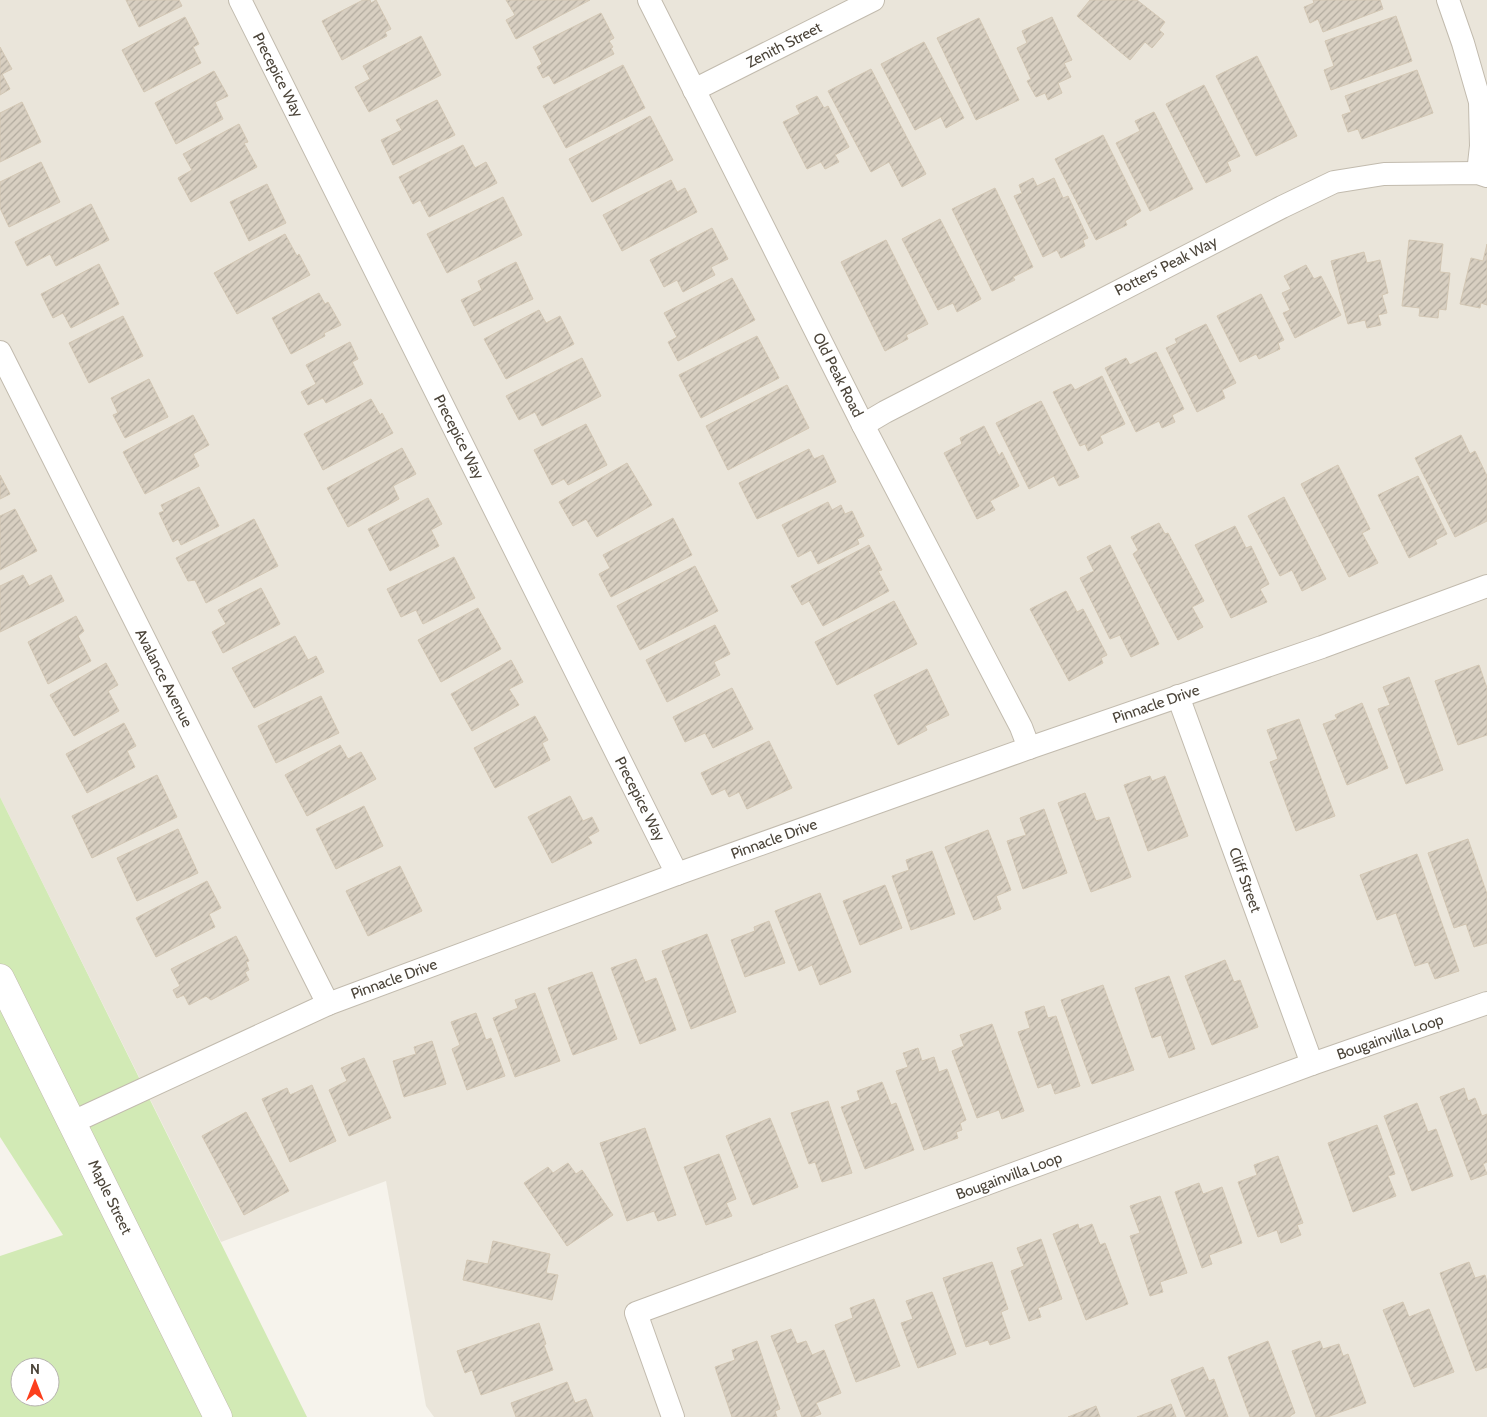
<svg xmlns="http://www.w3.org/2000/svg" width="1487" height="1417" font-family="Cabin,sans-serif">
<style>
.residential{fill:#eae5da}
.grass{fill:#d2eab5;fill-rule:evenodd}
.building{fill:url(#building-hatch);stroke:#d3c7b4}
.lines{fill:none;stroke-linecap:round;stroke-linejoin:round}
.minor-casing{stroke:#c2bbae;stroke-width:24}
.tertiary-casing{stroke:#c2bbae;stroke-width:29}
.minor{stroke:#fff;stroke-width:22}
.tertiary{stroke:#fff;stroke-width:28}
.labels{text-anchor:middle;stroke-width:4;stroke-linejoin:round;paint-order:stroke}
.street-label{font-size:15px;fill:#4b4439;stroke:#fff}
</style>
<defs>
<pattern id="building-hatch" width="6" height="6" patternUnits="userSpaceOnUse" patternTransform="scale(1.25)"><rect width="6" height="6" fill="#d8cfc1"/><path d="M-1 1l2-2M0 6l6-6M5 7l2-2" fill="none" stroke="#b1aa9e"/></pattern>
</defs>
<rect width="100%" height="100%" fill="#f6f3ec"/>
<path class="residential" d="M0,0H1487V1417H434L426,1406L386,1181L221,1242L0,797Z"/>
<path class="grass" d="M0,797L307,1417H0V1256L63,1235L0,1137ZM20,1367H50V1397H20Z"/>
<g class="building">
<path d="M126,0H179L182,6L139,27Z"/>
<path d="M363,0H370L371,3L376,0L391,29L385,32L387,36L342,60L322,21Z"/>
<path d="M506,0H590L516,39L506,20L515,15Z"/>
<path d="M1090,0H1137L1165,22L1159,30L1164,34L1152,48L1145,42L1130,60L1077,16Z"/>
<path d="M1313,0H1380L1383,9L1323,32L1318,19L1310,23L1304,7L1314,3Z"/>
<path d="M601,13L614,38L609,41L613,47L611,48L614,54L554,84L549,75L543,78L537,67L542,64L533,47Z"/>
<path d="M1396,16L1412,61L1331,90L1324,70L1334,66L1325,41Z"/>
<path d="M185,17L199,44L193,47L201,63L144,92L122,50Z"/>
<path d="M1052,17L1072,60L1064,63L1071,77L1058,83L1062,93L1048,100L1045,93L1036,97L1027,81L1031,79L1017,48L1027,43L1022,31Z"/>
<path d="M979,18L1019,100L976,120L937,38Z"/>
<path d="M421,36L441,75L369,112L355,87L370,79L363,66Z"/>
<path d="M924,42L964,118L946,128L941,117L915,130L881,64Z"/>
<path d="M0,47L12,69L2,74L10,89L0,95Z"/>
<path d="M1257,56L1297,136L1256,156L1216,76Z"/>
<path d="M623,65L645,108L566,148L543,106Z"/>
<path d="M871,69L926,174L902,187L889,162L871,172L828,91Z"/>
<path d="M1417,70L1433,113L1362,139L1358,129L1348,132L1342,115L1351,112L1345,96Z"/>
<path d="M214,71L228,96L215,102L223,119L176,144L155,103Z"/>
<path d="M1204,85L1240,156L1227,162L1231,171L1206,183L1166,104Z"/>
<path d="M817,96L824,108L828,106L849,147L835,155L839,162L825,169L821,162L807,169L783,122L800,114L796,106Z"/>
<path d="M437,100L455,135L393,165L381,140L402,130L396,120Z"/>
<path d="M22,102L41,142L0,162V113Z"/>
<path d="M1154,112L1193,189L1150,211L1116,143L1140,131L1135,121Z"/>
<path d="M650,116L673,160L592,202L569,159Z"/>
<path d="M239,124L248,142L244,143L257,167L191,202L178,178L192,170L183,154Z"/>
<path d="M1103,135L1141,211L1125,221L1127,225L1096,240L1055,159Z"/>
<path d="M463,145L475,168L486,162L497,183L429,217L420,200L413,204L399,177Z"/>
<path d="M41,162L60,202L9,227L0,208V182Z"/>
<path d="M1033,178L1037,186L1054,178L1063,198L1068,196L1088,238L1083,240L1085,246L1061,258L1057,250L1043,257L1014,196L1022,193L1019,185Z"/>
<path d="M671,180L677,192L685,188L697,212L622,251L603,215Z"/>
<path d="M267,184L286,223L249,241L230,202Z"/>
<path d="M995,188L1033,267L1013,277L1015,280L992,291L952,209Z"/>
<path d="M503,197L522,235L447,273L427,234Z"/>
<path d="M91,204L109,240L56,266L50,254L27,266L15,242Z"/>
<path d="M940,219L981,299L957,312L953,303L938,310L902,239Z"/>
<path d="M712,228L728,259L711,267L715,275L683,292L677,280L664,287L650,260Z"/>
<path d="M285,234L297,256L299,254L310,275L237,314L214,273Z"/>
<path d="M886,240L928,324L906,335L908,339L885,351L841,262Z"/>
<path d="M1409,240L1443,244L1440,272L1450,273L1446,310L1439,309L1438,318L1419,316L1420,308L1402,306Z"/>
<path d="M1487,244V305L1481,303L1480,308L1460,304L1471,258L1483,261Z"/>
<path d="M1364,252L1367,263L1380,260L1388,293L1382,295L1387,313L1378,315L1381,325L1367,328L1365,320L1348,324L1331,261Z"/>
<path d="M516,262L533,299L474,326L461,300L482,290L478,281Z"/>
<path d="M99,264L119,304L71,328L63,313L53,318L41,294Z"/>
<path d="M1306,265L1314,279L1321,276L1341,315L1295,338L1283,313L1290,310L1282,293L1291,289L1284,276Z"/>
<path d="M732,278L755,320L678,361L668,342L677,337L664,313Z"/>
<path d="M319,293L325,304L328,302L341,325L324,333L325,336L291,354L272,318Z"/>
<path d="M1261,294L1284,340L1278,343L1280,349L1259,359L1256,354L1240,362L1217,316Z"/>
<path d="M539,310L546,323L560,316L574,344L506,379L484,339Z"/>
<path d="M123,316L143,356L89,383L69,343Z"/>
<path d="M1206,324L1236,383L1222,390L1225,398L1197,412L1166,348L1177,343L1175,339Z"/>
<path d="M757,336L779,378L701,418L679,375Z"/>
<path d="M350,342L358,359L352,362L363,384L326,403L323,398L308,405L301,392L316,384L306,365Z"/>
<path d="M1156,352L1184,409L1172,415L1175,422L1162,428L1159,421L1136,432L1105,368L1126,358L1130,365Z"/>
<path d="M582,358L601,396L542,426L535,412L519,420L506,396Z"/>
<path d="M1102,376L1125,424L1100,436L1103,443L1088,451L1085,444L1080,446L1053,392L1071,384L1075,390Z"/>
<path d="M149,379L168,417L125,438L113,415L118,413L111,398Z"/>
<path d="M787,385L809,428L728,470L706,426Z"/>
<path d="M371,399L380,415L382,413L393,433L323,470L304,434Z"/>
<path d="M1041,401L1079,477L1059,486L1054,476L1029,489L996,423Z"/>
<path d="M193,415L209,445L193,454L199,466L145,494L123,452Z"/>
<path d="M586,424L607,465L568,485L564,479L552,485L534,450Z"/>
<path d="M984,426L999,456L1002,452L1019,486L990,501L995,510L977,519L944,453L962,444L960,438Z"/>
<path d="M1461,435L1470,454L1475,451L1487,476V521L1455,537L1415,458Z"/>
<path d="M402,448L416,474L393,486L399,499L348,527L327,488Z"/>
<path d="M809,449L814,459L823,455L836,482L757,519L739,483Z"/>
<path d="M627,463L652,505L597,537L586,519L573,526L559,502Z"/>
<path d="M1338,465L1370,529L1362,533L1378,563L1349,577L1301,484Z"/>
<path d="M0,475L10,494L0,499Z"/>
<path d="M1418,476L1447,534L1435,540L1437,544L1409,558L1378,495Z"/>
<path d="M199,487L219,526L181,545L178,539L173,542L159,513L164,511L161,505Z"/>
<path d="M1284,497L1326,579L1302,591L1292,570L1280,576L1248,516Z"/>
<path d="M428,498L442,524L431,530L439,546L390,571L368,529Z"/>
<path d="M828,502L832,510L841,505L845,514L852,511L864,536L857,539L859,544L818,564L811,550L798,557L782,525Z"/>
<path d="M15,509L37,551L0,570V516Z"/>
<path d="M673,518L692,555L611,597L599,574L610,568L603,555Z"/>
<path d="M254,519L278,566L206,603L195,580L188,581L176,558Z"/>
<path d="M1159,523L1165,534L1168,533L1204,601L1192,607L1203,627L1178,640L1133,554L1138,550L1131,537Z"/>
<path d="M1235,526L1246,548L1251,546L1269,584L1260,589L1267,602L1231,618L1195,545Z"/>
<path d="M869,545L882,570L878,571L889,591L823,626L809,601L802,605L791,586Z"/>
<path d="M1110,545L1159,644L1131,657L1120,635L1110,639L1080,578L1094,571L1087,557Z"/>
<path d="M454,557L475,598L423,624L416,610L401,617L387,589Z"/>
<path d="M695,566L718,611L640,650L617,606Z"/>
<path d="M23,575L29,586L51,575L64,601L0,632V586Z"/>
<path d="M261,588L280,624L223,653L212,632L226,624L218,610Z"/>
<path d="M1066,591L1077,612L1083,609L1107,655L1101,658L1103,663L1069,681L1030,609Z"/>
<path d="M894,601L917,644L837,685L815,642Z"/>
<path d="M478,608L501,649L441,682L418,640Z"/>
<path d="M76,616L84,631L78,636L91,661L48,684L28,642Z"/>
<path d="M715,625L730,654L714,662L720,675L667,702L646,660Z"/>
<path d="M295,636L308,660L316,656L324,672L254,708L232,668Z"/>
<path d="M511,660L523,682L509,689L519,705L472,731L451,694Z"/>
<path d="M106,663L118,685L108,691L119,711L74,736L50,695Z"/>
<path d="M1479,665L1487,688V735L1458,745L1435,681Z"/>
<path d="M927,669L949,715L925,726L927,730L898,745L874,695Z"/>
<path d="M1409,677L1443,770L1406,784L1378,709L1390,705L1383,687Z"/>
<path d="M732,688L753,729L713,748L705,733L685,742L673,717Z"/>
<path d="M321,696L339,733L276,763L258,726Z"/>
<path d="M1362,703L1388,768L1347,785L1323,724L1337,719L1335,715Z"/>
<path d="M535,716L548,740L542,743L550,760L495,788L474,748Z"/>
<path d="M1299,719L1335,816L1296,831L1270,762L1278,759L1267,730Z"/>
<path d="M124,723L136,746L127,751L135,767L87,793L66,754Z"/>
<path d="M769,741L792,788L747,809L739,792L729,797L725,789L712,795L701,773Z"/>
<path d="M340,745L348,759L361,752L376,779L307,816L285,775Z"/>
<path d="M157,775L177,817L92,858L72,816Z"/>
<path d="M1150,776L1152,781L1165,776L1188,836L1148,851L1124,785Z"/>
<path d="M1085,793L1096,821L1109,817L1131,877L1091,892L1058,803Z"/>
<path d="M570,796L583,821L592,817L599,831L588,837L592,843L552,863L528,817Z"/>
<path d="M364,806L383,846L336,869L316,829Z"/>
<path d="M1044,809L1067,873L1023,889L1007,841L1026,835L1020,818Z"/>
<path d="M178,829L198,873L137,901L117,858Z"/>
<path d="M988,830L1011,890L996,896L1001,909L974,920L945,847Z"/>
<path d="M1468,839L1487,894V943L1474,947L1466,924L1454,928L1428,853Z"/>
<path d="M932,851L955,914L911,930L892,876L909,870L906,860Z"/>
<path d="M1417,854L1459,971L1435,979L1428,962L1415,966L1396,913L1377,920L1360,875Z"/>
<path d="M400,866L422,911L368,936L346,891Z"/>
<path d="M207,881L221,908L209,914L215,927L156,957L136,918Z"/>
<path d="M885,885L902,928L860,945L843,901Z"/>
<path d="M820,893L851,972L820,985L812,965L799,971L775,911Z"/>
<path d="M769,921L785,963L745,977L731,940L755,931L754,927Z"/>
<path d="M707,934L736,1012L691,1029L662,951Z"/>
<path d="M236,936L249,961L246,962L249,970L245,972L249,980L211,1000L206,996L189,1005L184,995L177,998L173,990L180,986L171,969Z"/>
<path d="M636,959L645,982L656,978L676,1030L640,1044L611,968Z"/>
<path d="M1225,960L1234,982L1240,980L1258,1027L1212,1045L1185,976Z"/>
<path d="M592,972L617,1039L573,1055L548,988Z"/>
<path d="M1169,976L1195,1049L1169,1058L1161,1035L1152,1038L1135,988Z"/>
<path d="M1103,985L1134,1070L1092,1084L1061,1000Z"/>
<path d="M535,993L560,1061L515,1077L493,1018L518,1008L515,1000Z"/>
<path d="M1044,1006L1048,1018L1056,1016L1080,1086L1055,1094L1051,1083L1038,1088L1018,1032L1030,1028L1025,1012Z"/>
<path d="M476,1013L486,1040L491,1038L505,1076L467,1090L452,1049L460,1045L451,1022Z"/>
<path d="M992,1024L1024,1111L1002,1119L999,1110L977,1118L952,1051L964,1046L960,1035Z"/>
<path d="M432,1041L446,1084L404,1097L393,1061L416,1054L414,1047Z"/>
<path d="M918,1048L922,1061L934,1057L939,1072L947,1069L966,1120L960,1123L962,1130L956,1132L958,1138L924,1150L896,1071L908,1067L903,1053Z"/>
<path d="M364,1058L391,1118L349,1136L329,1090L347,1081L341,1068Z"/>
<path d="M882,1082L891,1105L896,1103L914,1150L865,1169L841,1107L860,1100L857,1091Z"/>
<path d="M312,1085L336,1141L290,1162L262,1099L287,1088L290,1095Z"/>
<path d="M1464,1088L1468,1101L1475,1098L1482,1116L1487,1114V1162L1483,1164L1487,1174L1471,1180L1440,1097Z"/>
<path d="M828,1101L852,1173L822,1182L815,1162L809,1164L791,1113Z"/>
<path d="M1417,1103L1428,1132L1436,1129L1453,1176L1412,1191L1384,1116Z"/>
<path d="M246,1112L289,1191L244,1215L202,1136Z"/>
<path d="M770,1118L798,1187L753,1205L726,1136Z"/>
<path d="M1377,1125L1395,1174L1388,1176L1396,1196L1353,1212L1328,1143Z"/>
<path d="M645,1128L676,1215L658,1221L654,1211L627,1221L600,1143Z"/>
<path d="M719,1154L736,1199L726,1203L732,1216L706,1225L684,1167Z"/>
<path d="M1278,1156L1303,1223L1297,1225L1301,1235L1281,1243L1277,1230L1258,1237L1238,1182L1257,1175L1254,1165Z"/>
<path d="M568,1163L576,1174L582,1170L613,1215L567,1246L524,1183L548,1167L553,1173Z"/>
<path d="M1199,1183L1203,1194L1222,1187L1242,1243L1209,1255L1212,1264L1202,1268L1175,1192Z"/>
<path d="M1160,1196L1187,1273L1160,1282L1163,1292L1150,1296L1130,1236L1140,1233L1130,1206Z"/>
<path d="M1078,1224L1079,1229L1092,1224L1100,1245L1105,1243L1128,1304L1086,1320L1053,1234Z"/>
<path d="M1041,1239L1062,1299L1038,1308L1041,1317L1029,1321L1011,1271L1024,1266L1017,1248Z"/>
<path d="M493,1241L550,1254L546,1273L558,1275L552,1300L463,1280L467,1260L488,1264Z"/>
<path d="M992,1262L1008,1309L1001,1312L1010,1338L990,1345L988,1340L966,1347L943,1278Z"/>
<path d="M1469,1262L1475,1278L1485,1275L1487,1282V1367L1476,1371L1440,1273Z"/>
<path d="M932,1292L956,1354L918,1368L901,1323L913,1319L906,1301Z"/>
<path d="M874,1299L900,1366L856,1382L835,1325L853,1318L850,1308Z"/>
<path d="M1403,1302L1409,1317L1429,1309L1454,1372L1414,1387L1383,1310Z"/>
<path d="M539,1323L546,1344L544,1345L553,1370L481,1395L472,1370L465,1373L457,1351Z"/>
<path d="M791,1329L797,1344L806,1341L812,1355L824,1350L841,1393L816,1403L821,1414L813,1417H802L771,1336Z"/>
<path d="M757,1341L780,1409L775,1411L777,1417H732L715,1367L735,1360L732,1350Z"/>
<path d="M1268,1341L1295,1413L1290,1416V1417H1250L1228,1357Z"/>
<path d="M1320,1341L1323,1349L1339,1344L1343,1356L1348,1354L1366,1403L1327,1417H1316L1292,1351Z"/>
<path d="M1203,1367L1209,1381L1214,1379L1228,1417H1186L1171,1380Z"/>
<path d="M567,1382L575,1403L586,1399L593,1417H516L511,1403Z"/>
<path d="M1171,1404L1176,1417H1137Z"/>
<path d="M1096,1406L1100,1417H1068Z"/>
</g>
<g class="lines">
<defs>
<g id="minor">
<path d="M240,0L677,874"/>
<path d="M649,0L863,425L1021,727L1029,748"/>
<path d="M1448,0L1463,43L1480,102L1481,146L1478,173"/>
<path d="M694,90L873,0"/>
<path d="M0,352L328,1004"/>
<path d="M863,425L885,412L1282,207L1334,182L1384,174L1478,173L1487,176"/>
<path d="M1178,696L1312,1064"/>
<path d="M73,1122L328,1004L677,874L1029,748L1322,647L1487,586"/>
<path d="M673,1417L636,1313L1312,1064L1487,1003"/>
</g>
<path id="tertiary" d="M0,978L218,1417"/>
</defs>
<use href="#minor" class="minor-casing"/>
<use href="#tertiary" class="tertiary-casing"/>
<use href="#minor" class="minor"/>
<use href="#tertiary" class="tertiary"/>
</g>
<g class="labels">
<g class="street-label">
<text transform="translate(784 45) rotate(-27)" y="5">Zenith Street</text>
<text transform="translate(278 75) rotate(63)" y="5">Precepice Way</text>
<text transform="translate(1166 266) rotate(-27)" y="5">Potters' Peak Way</text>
<text transform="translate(838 375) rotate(63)" y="5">Old Peak Road</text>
<text transform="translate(459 437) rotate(63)" y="5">Precepice Way</text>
<text transform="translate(164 678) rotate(63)" y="5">Avalance Avenue</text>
<text transform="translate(1156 704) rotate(-19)" y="5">Pinnacle Drive</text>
<text transform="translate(640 799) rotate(63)" y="5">Precepice Way</text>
<text transform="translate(774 839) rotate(-20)" y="5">Pinnacle Drive</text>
<text transform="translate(1245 880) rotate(70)" y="5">Cliff Street</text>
<text transform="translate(394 979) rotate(-20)" y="5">Pinnacle Drive</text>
<text transform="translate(1390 1037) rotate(-19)" y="5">Bougainvilla Loop</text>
<text transform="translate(1009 1176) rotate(-20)" y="5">Bougainvilla Loop</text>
<text transform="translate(110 1197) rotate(64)" y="5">Maple Street</text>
</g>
</g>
<g transform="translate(35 1382)"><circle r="24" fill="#ffffff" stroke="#b7b4b0"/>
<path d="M0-4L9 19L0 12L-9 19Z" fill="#fc3f1d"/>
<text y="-8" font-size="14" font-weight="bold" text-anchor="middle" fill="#4b4439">N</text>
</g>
</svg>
